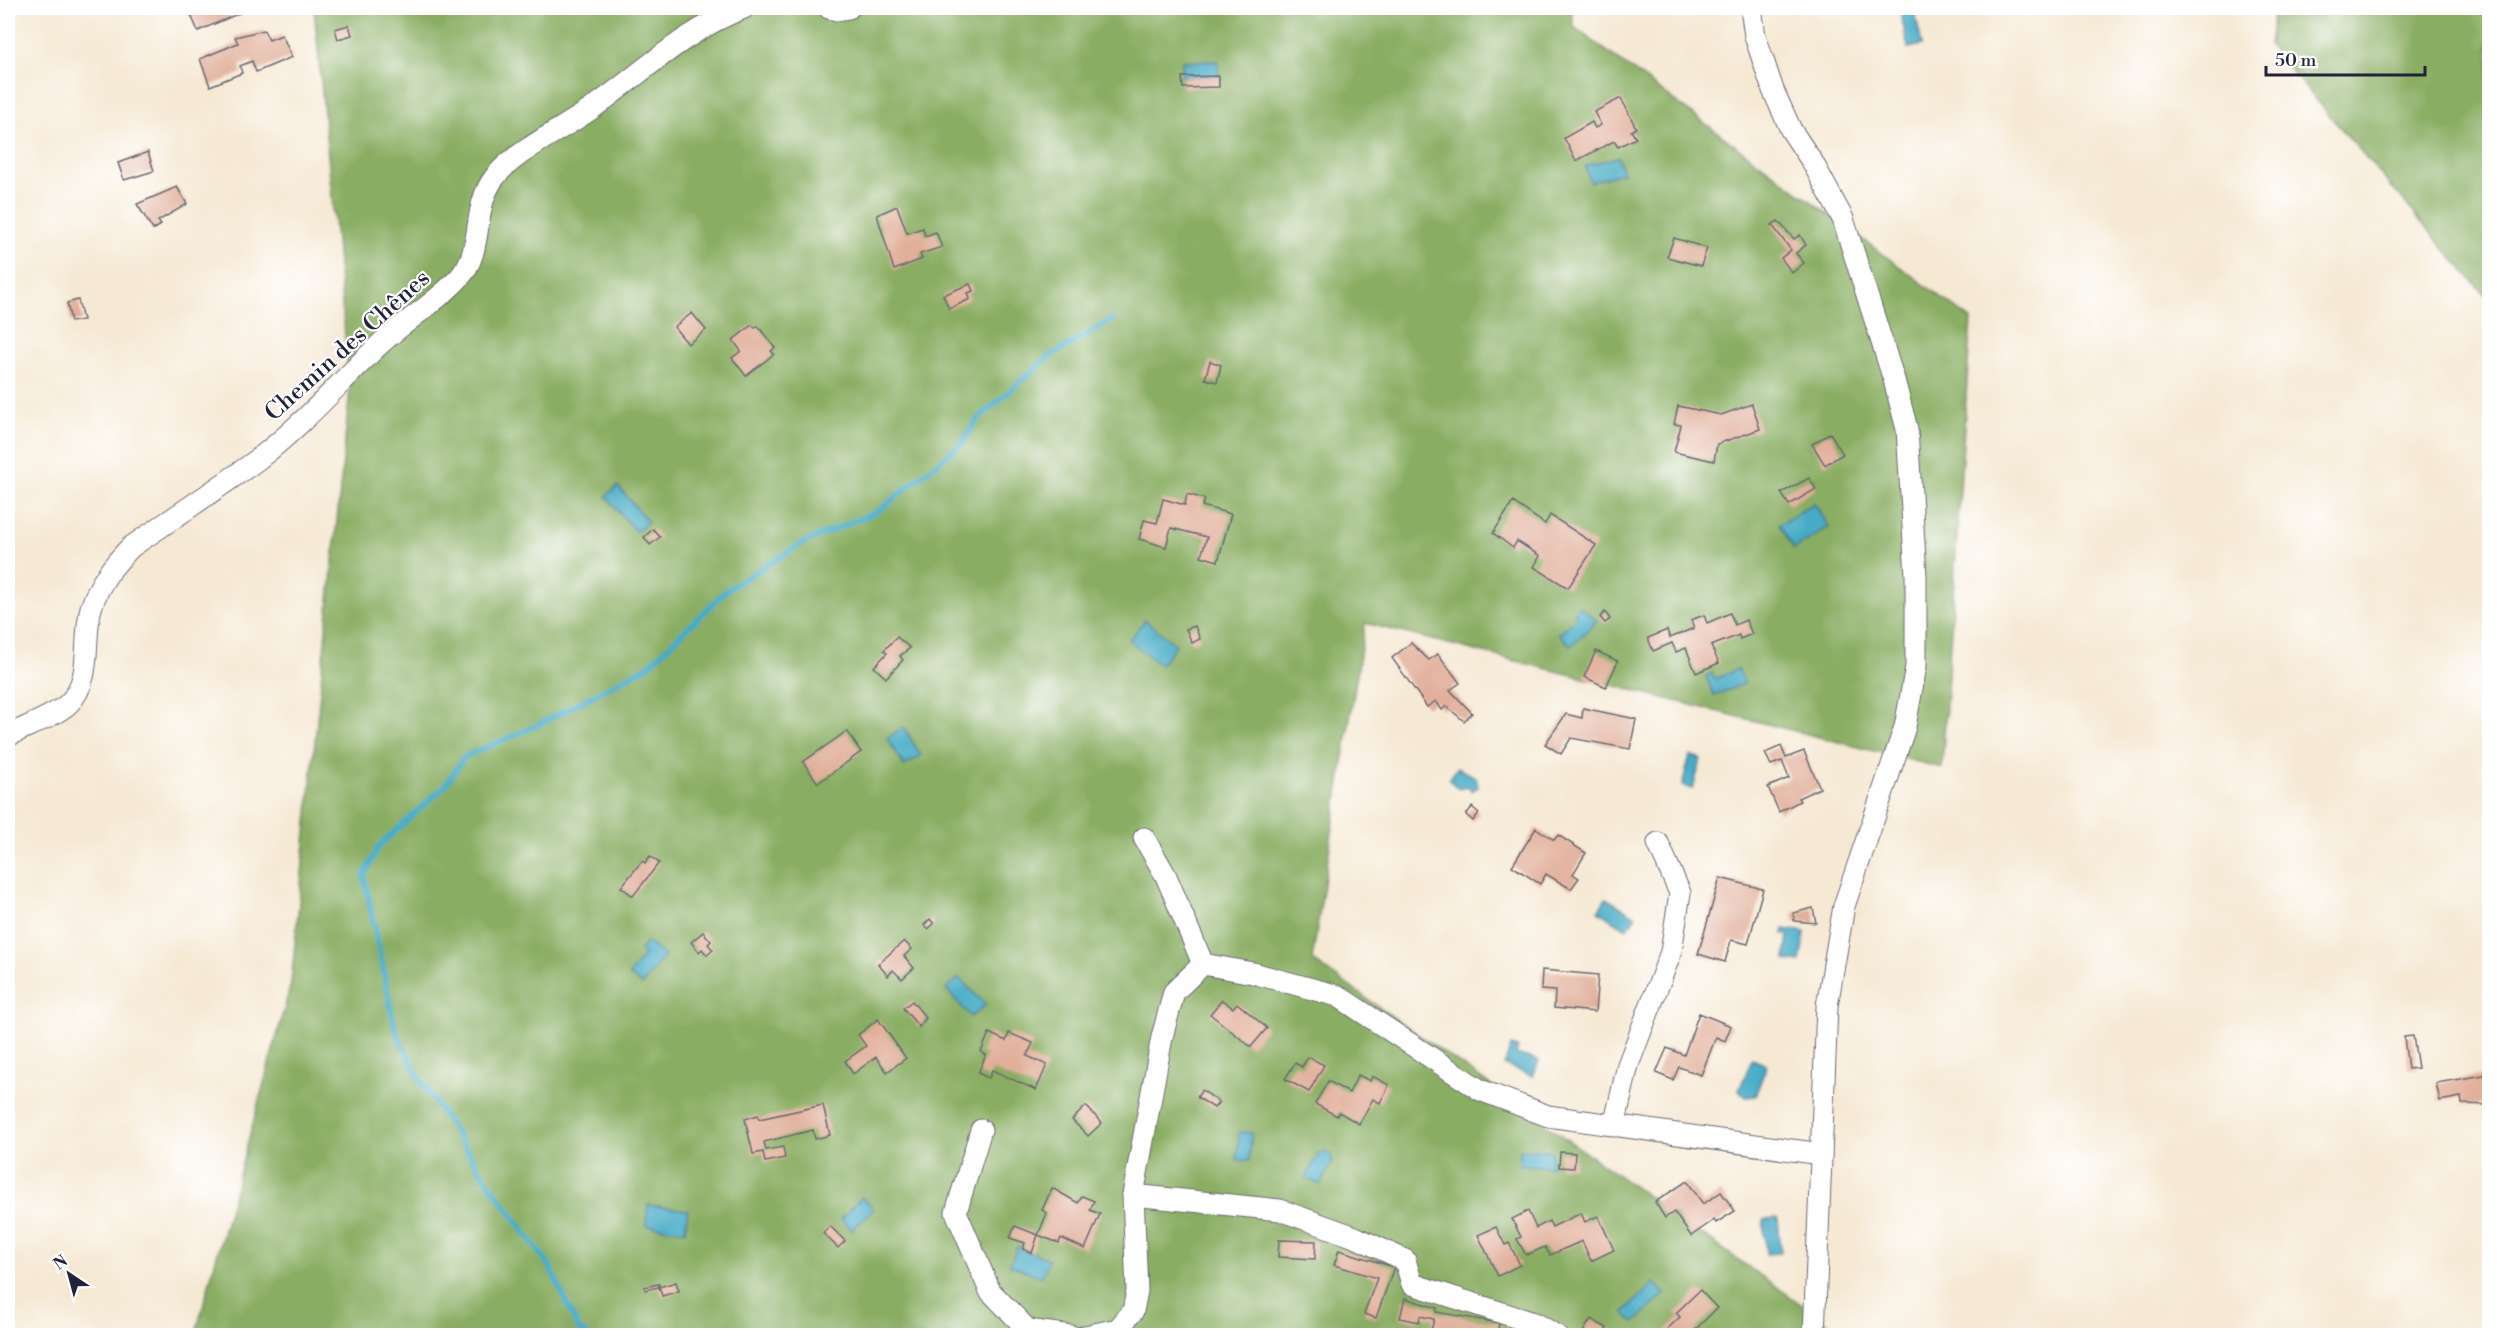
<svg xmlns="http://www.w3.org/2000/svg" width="2497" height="1343" font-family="'Libre Bodoni',serif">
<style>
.forest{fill:#89ad62;stroke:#56684e;stroke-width:1.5}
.water{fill:#46abc6;stroke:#346680;stroke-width:1.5}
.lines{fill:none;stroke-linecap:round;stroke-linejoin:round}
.stream{stroke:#46abc6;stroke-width:6}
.building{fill:#e1af9a}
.street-casing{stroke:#6c6871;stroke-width:23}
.street{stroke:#fff;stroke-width:21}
.labels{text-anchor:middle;stroke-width:4.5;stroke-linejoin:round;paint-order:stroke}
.street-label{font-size:24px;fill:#22223b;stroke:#fff}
</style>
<rect width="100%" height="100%" fill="#fff"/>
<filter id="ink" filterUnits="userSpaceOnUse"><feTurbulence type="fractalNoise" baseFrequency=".0167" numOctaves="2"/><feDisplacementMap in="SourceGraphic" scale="12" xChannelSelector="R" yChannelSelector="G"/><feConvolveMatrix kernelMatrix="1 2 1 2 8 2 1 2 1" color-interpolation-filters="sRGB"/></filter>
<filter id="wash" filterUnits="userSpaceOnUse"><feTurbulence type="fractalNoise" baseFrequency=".008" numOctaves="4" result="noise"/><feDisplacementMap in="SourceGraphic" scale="24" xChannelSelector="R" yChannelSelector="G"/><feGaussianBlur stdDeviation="1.35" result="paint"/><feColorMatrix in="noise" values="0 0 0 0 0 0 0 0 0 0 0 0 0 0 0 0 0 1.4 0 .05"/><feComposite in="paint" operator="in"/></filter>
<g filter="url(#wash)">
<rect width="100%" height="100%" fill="#f6e9d4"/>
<g class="forest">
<path d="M314,8H1571L1574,27L1971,319L1942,768L1365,623L1312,960L1845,1335L195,1336L291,984L350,389Z"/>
<path d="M2274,8H2489V300L2269,45Z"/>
</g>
<g class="water">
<path d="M1915,12L1922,45L1908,48L1901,15Z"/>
<path d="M1182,61H1218L1219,76L1182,77Z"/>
<path d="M1618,157L1623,173L1590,182L1585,166Z"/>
<path d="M618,486L648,522L636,532L606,496Z"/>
<path d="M1814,503L1829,527L1794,549L1779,525Z"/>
<path d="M1579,606L1597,621L1571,646L1559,634L1577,616L1574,612Z"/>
<path d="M1145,620L1176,645L1160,665L1129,640Z"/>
<path d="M1738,669L1745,683L1714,696L1706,676L1712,673L1715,679Z"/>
<path d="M904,727L921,756L904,766L887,738Z"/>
<path d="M1690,755L1701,759L1693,789L1682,786Z"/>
<path d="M1457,768L1476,777L1478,787L1472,791L1468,786L1459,789L1449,780Z"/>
<path d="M1606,898L1636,916L1627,929L1598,911Z"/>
<path d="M1784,929L1805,932L1800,962L1785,960L1788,935L1783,934Z"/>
<path d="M647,942L665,956L642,985L629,975L645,954L640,950Z"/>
<path d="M959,978L986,1005L971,1017L946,989Z"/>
<path d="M1511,1046L1518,1048L1516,1054L1539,1061L1533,1076L1504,1065Z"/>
<path d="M1752,1059L1767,1065L1755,1096L1746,1097L1739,1090Z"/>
<path d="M1239,1132L1252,1133L1249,1161L1237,1160Z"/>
<path d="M1520,1149L1552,1151L1551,1167L1519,1165Z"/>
<path d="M1326,1152L1329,1153L1333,1160L1320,1185L1306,1178L1319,1153Z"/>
<path d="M862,1197L874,1209L852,1230L841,1219Z"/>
<path d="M648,1205L688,1210L685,1231L646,1225Z"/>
<path d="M1778,1218L1781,1253L1766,1254L1763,1219Z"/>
<path d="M1017,1247L1049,1259L1042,1277L1010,1265Z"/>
<path d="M1654,1283L1665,1294L1634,1323L1624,1312Z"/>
</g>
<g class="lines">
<path class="stream" d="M588,1336L578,1328L550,1267L482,1173L419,1078L396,1032L364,876L379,846L445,786L464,757L538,725L648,666L728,589L803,543L880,510L963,442L976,421L1047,358L1113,319"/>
</g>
<g id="blocks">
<g class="building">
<path d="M208,8H237L240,13L198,31L191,15Z"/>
<path d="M349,25L352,35L338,39L335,29Z"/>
<path d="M264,30L269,40L282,35L292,57L256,72L252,61L240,66L242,73L210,86L200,59L238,43L235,37Z"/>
<path d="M1219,76V87L1183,88L1182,77Z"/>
<path d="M1621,98L1636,128L1631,131L1636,138L1618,147L1614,141L1576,161L1564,138L1592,122L1595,128L1601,125L1594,112Z"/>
<path d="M148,152L154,171L124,180L118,163Z"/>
<path d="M177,187L187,204L158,221L161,225L153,230L137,204Z"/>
<path d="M897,206L907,233L923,228L925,236L936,232L942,247L920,254L922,259L894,270L877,215Z"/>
<path d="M1778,221L1794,239L1800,235L1806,245L1796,253L1804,263L1792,273L1781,258L1791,250L1772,225Z"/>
<path d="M1674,238L1707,248L1701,266L1667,257Z"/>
<path d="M970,284L973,291L968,293L970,299L949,309L943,295Z"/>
<path d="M78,300L83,320L71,322L67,303Z"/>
<path d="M692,313L706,330L688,344L674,327Z"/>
<path d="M752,325L755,328L758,326L775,348L771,351L774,354L746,376L732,358L741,351L733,340Z"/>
<path d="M1210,361L1221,365L1217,382L1205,379Z"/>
<path d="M1752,404L1760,429L1717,444L1714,461L1674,452L1681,425L1674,424L1678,406L1721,415Z"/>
<path d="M1830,433L1843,454L1825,465L1812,444Z"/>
<path d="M1809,478L1816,489L1789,505L1781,493Z"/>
<path d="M1187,494L1205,499L1202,506L1231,514L1218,561L1201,556L1207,537L1171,528L1166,547L1139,539L1144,520L1157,523L1163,499L1185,505Z"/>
<path d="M1513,502L1545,524L1550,515L1596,545L1568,588L1534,567L1540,556L1517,541L1513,548L1493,533Z"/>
<path d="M653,529L660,537L650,545L644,537Z"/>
<path d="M1605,612L1610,619L1605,623L1600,617Z"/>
<path d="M1730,613L1735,625L1746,620L1752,634L1740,639L1739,635L1711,646L1719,663L1696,673L1686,648L1676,652L1672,643L1653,651L1648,638L1667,630L1670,638L1694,628L1691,620L1704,615L1707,623Z"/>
<path d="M1195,626L1200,639L1192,643L1186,629Z"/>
<path d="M897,637L910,648L900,656L903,660L886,678L874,667L887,653L884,650Z"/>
<path d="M1411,643L1429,660L1438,654L1460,683L1450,690L1472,713L1464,721L1446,706L1442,710L1436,701L1427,707L1392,658Z"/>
<path d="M1596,651L1618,661L1606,687L1584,677Z"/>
<path d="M1583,708L1636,719L1630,749L1571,738L1561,754L1545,744L1566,714L1582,718Z"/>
<path d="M847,731L861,752L818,783L803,762Z"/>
<path d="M1781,746L1786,758L1804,751L1820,788L1798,798L1800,801L1779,812L1768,787L1789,778L1782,761L1771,765L1765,753Z"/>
<path d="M1472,807L1479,813L1473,821L1466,815Z"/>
<path d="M1536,828L1554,840L1558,835L1586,853L1573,874L1579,878L1571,889L1546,874L1540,884L1512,866Z"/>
<path d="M650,856L659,863L633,896L621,887L642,861L645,863Z"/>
<path d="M1720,878L1763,889L1748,944L1731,940L1725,962L1698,954Z"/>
<path d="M1813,908L1816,923L1794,921L1793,913Z"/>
<path d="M930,919L934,924L928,929L924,925Z"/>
<path d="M703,932L711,941L708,944L713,950L707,955L702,949L699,952L691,942Z"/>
<path d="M904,941L912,949L904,956L914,968L902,979L893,970L888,976L878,964Z"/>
<path d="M1542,970L1598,975L1595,1012L1554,1008L1555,991L1541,990Z"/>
<path d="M1222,1000L1233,1008L1237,1003L1267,1028L1251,1047L1210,1014Z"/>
<path d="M912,1001L926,1018L919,1027L903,1008Z"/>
<path d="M1699,1013L1731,1026L1725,1041L1716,1037L1701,1075L1679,1067L1673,1080L1656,1073L1667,1048L1684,1055Z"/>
<path d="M878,1019L906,1058L887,1072L876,1057L853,1074L845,1061L866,1046L858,1035Z"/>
<path d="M989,1033L1006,1041L1009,1033L1033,1043L1027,1056L1047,1065L1036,1090L992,1070L989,1078L978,1073L986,1055L981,1052Z"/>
<path d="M2413,1036L2418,1068L2408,1069L2404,1037Z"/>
<path d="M1308,1057L1324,1065L1309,1092L1285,1079L1295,1063L1302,1067Z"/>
<path d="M2490,1074V1105L2462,1104L2461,1097L2440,1101L2436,1083Z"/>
<path d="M1358,1075L1370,1081L1372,1076L1389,1085L1380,1103L1373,1099L1359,1124L1339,1112L1337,1116L1315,1104L1328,1081L1349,1093Z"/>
<path d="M1202,1090L1219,1102L1214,1108L1197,1097Z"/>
<path d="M823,1105L830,1135L815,1139L813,1130L764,1142L766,1150L783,1147L785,1158L765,1162L763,1152L753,1154L745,1119L758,1115L759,1119Z"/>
<path d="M1086,1106L1102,1123L1088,1136L1072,1120Z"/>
<path d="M1560,1152L1575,1153L1574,1168L1559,1167Z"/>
<path d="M1687,1181L1703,1204L1721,1192L1735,1211L1716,1223L1714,1220L1691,1236L1674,1212L1665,1218L1655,1202Z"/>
<path d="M1052,1188L1078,1203L1082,1196L1094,1201L1090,1210L1100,1214L1085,1249L1061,1238L1059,1243L1038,1235L1047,1213L1042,1210Z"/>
<path d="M1528,1211L1536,1228L1549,1221L1552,1227L1581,1213L1585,1222L1598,1216L1614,1250L1591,1261L1582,1241L1550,1255L1545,1247L1526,1255L1517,1239L1521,1237L1512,1219Z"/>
<path d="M830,1226L845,1241L838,1248L823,1233Z"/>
<path d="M1015,1226L1038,1235L1032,1253L1023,1249L1025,1243L1010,1238Z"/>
<path d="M1496,1227L1505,1245L1509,1243L1520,1265L1498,1276L1478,1235Z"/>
<path d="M1279,1240L1316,1241L1315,1259L1278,1257Z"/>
<path d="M1339,1250L1394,1267L1376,1318L1364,1314L1377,1278L1334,1265Z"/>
<path d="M676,1282L679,1291L662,1296L659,1287Z"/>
<path d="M659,1284V1287L645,1290L644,1287Z"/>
<path d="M1700,1290L1717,1308L1695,1330L1700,1335H1665L1663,1333L1680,1317L1676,1313Z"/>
<path d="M1405,1298L1437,1308L1436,1312L1499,1323L1497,1335L1456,1333V1335H1430L1434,1319L1420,1316L1419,1322L1400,1318Z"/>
<path d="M1591,1319L1607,1328L1603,1335H1581Z"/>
</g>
</g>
</g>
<g filter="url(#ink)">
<use href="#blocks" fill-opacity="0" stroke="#6c6871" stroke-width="1.5"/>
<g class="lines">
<defs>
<g id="street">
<path d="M829,8L837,10L849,8"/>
<path d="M1751,8L1755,36L1773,90L1791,130L1813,163L1843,219L1894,380L1907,429L1916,576V666L1905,727L1844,906L1827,1006L1814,1336"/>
<path d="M8,736C24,727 55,716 68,704C94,679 82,639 91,608C99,583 113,565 131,547C173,518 216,490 257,460C302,426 339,383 379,345C404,321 436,303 459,278C484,251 472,211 492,181C509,154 567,127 594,107C643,72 687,29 744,8"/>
<path d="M1144,838L1166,876L1203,964"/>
<path d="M1614,1126L1628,1065L1671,952L1680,893L1658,843"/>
<path d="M981,1130L956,1212L990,1291L1028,1330L1071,1336"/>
<path d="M1133,1195L1280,1210L1355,1237L1405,1260L1412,1284L1537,1324L1557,1336"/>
<path d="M1085,1336L1118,1329L1133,1311L1137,1291L1133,1195L1162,1037L1174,992L1203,964L1253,973L1338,996L1480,1090L1548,1116L1821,1154"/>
</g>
</defs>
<use href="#street" class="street-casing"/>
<use href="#street" class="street"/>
</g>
</g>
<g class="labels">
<g class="street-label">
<text transform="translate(347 345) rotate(-42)" y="8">Chemin des Chênes</text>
</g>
</g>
<rect width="2497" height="1343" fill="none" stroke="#fff" stroke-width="30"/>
<g transform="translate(69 1274) rotate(324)" stroke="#ffffff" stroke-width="4.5" paint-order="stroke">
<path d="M0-4.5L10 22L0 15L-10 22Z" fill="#22223b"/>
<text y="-9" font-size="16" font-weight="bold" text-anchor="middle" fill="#22223b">N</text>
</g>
<path d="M2266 66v9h159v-9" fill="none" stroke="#22223b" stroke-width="3"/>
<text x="2275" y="66" font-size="18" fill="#22223b" stroke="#ffffff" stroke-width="4.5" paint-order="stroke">50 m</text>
</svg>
